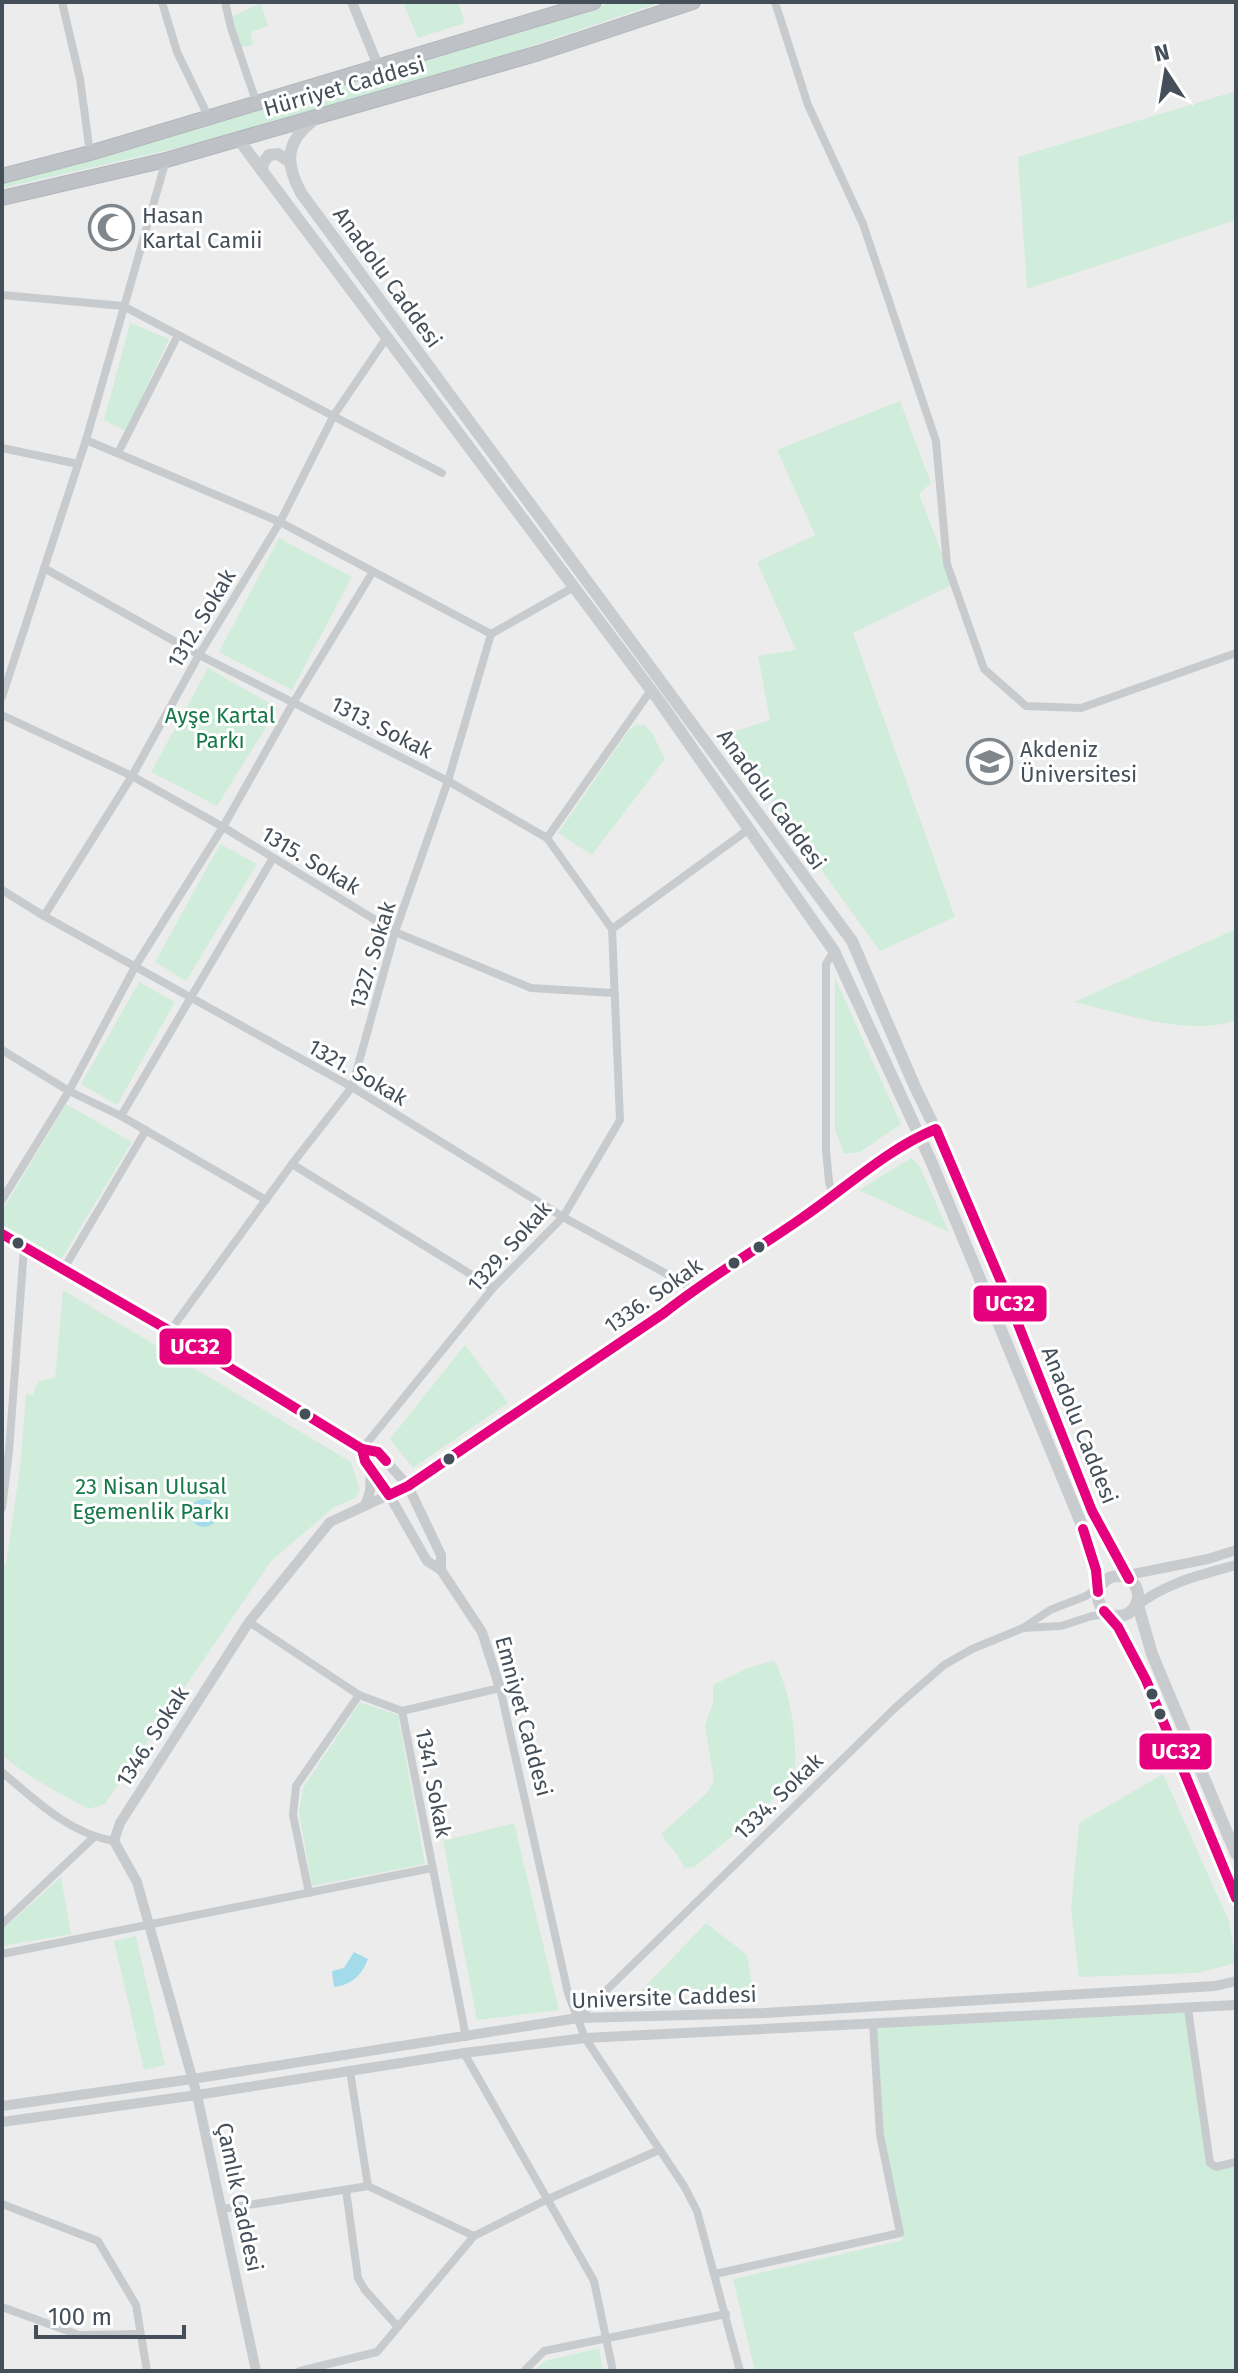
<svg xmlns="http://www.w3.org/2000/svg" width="1238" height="2373" font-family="'Fira Sans',sans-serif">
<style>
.green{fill:#d0eddb}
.water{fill:#a4dbeb}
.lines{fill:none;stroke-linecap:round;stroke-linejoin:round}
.trunk-casing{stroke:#b2b6bc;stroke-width:16}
.minor{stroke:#c8cbcd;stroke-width:8}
.tertiary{stroke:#c8cbcd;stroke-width:10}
.secondary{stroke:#c9cccf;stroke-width:12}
.trunk{stroke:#bec2c6;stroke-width:14}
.bus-1-casing{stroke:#fff;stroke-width:16}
.bus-1{stroke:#e5007d;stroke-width:10}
.bus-dot{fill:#444f59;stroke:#fff;stroke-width:3}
.labels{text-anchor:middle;stroke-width:6;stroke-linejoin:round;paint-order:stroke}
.street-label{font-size:22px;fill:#444f59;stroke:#fff}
.poi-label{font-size:22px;fill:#444f59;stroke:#fff;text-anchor:start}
.park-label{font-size:22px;fill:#177848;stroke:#fff}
.line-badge{stroke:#fff;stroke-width:3}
.badge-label{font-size:22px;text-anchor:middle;font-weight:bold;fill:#fff}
</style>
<rect width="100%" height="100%" fill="#edecec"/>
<g class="green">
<path d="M403,2H458L465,23L418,38Z"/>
<path d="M614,2H662L502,56L234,133L177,148L2,188V184L83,162Z"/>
<path d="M261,3L268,26L251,32L253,45L240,48L231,17Z"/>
<path d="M1236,91V220L1027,289L1018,157Z"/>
<path d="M130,323L169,339L126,431L104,420Z"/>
<path d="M900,401L931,483L919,494L954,584L853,633L955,917L880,951L723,735L770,720L758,656L796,650L757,562L815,535L777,450Z"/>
<path d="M279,538L352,577L292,690L219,652Z"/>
<path d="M208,668L278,708L217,806L151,772Z"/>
<path d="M636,725H645L652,733L665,759L592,855L558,833L629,730Z"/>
<path d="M220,844L257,864L186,981L155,962Z"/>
<path d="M1236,929V1021C1185,1036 1125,1014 1074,1002Z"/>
<path d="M835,978L901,1124L860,1152L844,1154L835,1130Z"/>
<path d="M139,982L175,1002L117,1105L81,1084Z"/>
<path d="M66,1104L132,1142L59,1263L2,1227V1211Z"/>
<path d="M911,1158L919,1165L949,1232L859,1190Z"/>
<path d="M63,1290L351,1462L360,1490L355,1498L333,1508L271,1561L105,1804L89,1809C58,1793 28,1777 2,1755V1569L6,1564L21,1460L26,1394L33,1395L38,1381L55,1378Z"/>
<path d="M465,1345L508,1403L413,1468L390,1439Z"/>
<path d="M774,1660C792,1694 797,1738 795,1777L751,1821L694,1867L684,1868C680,1856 669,1846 661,1834L707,1793L714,1781L705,1725L713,1703V1685L748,1668Z"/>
<path d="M360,1702L398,1715L425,1864L312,1886L299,1813L303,1788Z"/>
<path d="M1163,1774L1229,1921L1236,1963L1197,1973L1079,1977L1071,1909L1079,1823Z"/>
<path d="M514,1823L559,2010L477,2020L443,1841Z"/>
<path d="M61,1877L71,1934L2,1946V1930Z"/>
<path d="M706,1923L747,1955L753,1991L635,1997Z"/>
<path d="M136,1936L165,2065L144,2070L114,1941Z"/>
<path d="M1188,2009L1210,2163L1236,2162V2371H755L733,2279L903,2240L880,2135L873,2024Z"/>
<path d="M599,2348L603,2371H534L545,2361Z"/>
</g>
<g class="water">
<circle cx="204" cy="1513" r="14"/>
<path d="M354,1952L368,1959C362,1975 352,1985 334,1987L332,1971L344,1968Z"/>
</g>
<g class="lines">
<defs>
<g id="trunk">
<path d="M2,176L90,153L594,2"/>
<path d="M2,198L166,160L539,53L693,2"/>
</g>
</defs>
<use href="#trunk" class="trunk-casing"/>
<g class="minor">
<path d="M62,2L80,79L90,153"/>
<path d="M162,2L177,52L209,118"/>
<path d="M225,2L231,28L257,104"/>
<path d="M775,2L808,105L863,224L936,441L947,564L984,669L1026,706L1081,708L1236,653"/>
<path d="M2,295L123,306L442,473"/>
<path d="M86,440L280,522L491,634"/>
<path d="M2,448L78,464"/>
<path d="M118,453L178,335"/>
<path d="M44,568L199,655L448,781L547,838L612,929L620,1120L563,1217L493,1288L362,1449"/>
<path d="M2,697L86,440L166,160"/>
<path d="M2,715L132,776L223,827L395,932L531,988L614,993"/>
<path d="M547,838L651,690"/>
<path d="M2,890L44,916L352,1087L563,1217L694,1289"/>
<path d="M44,916L132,776L199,655L280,522L334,415L387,337"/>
<path d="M612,929L749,829"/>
<path d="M2,1050L69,1091L121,1116L266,1200"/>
<path d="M121,1116L273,858"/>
<path d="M292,1164L493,1288"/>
<path d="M833,1196L829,1182L826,1150V964L834,951"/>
<path d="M2,1200L69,1091L136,965L223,827L293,703L372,573"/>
<path d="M63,1270L146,1130"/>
<path d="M170,1331L292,1164L352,1087L395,932L448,781L491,634L574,587"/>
<path d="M2,1508L9,1451L24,1248"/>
<path d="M249,1622L359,1695L402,1711L466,2037"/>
<path d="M1023,1628L1061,1626L1092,1616L1108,1614"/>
<path d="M402,1711L500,1688L568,1993L585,2038L684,2186L697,2211L740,2371"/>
<path d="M2,1772C35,1800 70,1834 114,1841"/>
<path d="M309,1893L293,1815L296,1786L359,1695"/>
<path d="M2,1924L93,1838"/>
<path d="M2,1954L432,1868"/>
<path d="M1188,2009L1210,2163L1216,2167L1236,2162"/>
<path d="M578,2018L896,1707L944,1665L972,1649L1023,1628L1050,1610L1086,1596L1099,1587"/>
<path d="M464,2053L594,2281L613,2371"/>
<path d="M350,2071L368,2186"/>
<path d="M346,2190L358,2278L365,2290L398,2327"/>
<path d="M2,2204L98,2241L136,2305L147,2371"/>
<path d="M223,2209L368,2186L474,2236"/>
<path d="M715,2274L900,2233L880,2135L873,2024"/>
<path d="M2,2307L79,2335L140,2334"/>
<path d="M300,2371L377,2352L474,2236L546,2200L659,2150"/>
<path d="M524,2371L544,2351L726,2314"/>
</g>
<g class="tertiary">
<path d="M352,2L379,68"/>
<path d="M2,1234L170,1331L362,1449L378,1452L408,1486L441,1555V1570L482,1632L500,1688"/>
<path d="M362,1449L365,1461L384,1486L427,1561L441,1570"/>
<path d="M365,1506L370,1491L371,1469"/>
<path d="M1123,1576L1208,1559L1236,1550"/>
<path d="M1134,1608C1164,1583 1200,1575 1236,1565"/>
<path d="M2,2106L192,2079L578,2018L764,2013L1215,1986L1236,1981"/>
<path d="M2,2122L197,2095L464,2053L585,2038L1236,2005"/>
<path d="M256,2371L197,2095L137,1882L114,1841L120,1823L249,1622L330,1522L408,1486L664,1313L694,1289L801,1219L911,1139L920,1136"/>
</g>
<g class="secondary">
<path d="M315,119C286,141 284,161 301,193L852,941L915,1087L946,1151L1085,1493L1110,1547L1129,1579"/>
<path d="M239,140L660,702L834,951L931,1161L1031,1402L1088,1540L1096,1570L1098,1592"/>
<path d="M262,171L263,163L269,155L278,154L290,162"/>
<circle cx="1118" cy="1596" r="20"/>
<path d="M1137,1602L1152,1654L1236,1854"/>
<path d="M1104,1611L1118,1627L1146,1680L1236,1898"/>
</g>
<use href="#trunk" class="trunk"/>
<defs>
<g id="bus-1">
<path d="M2,1234L170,1331L362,1449L378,1452L386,1461"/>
<path d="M362,1449L365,1461L389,1495L408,1486L664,1313C708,1278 756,1250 802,1218C846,1188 887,1149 936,1129L1005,1291L1092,1511L1129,1579"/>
<path d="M1083,1529L1096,1570L1098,1592"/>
<path d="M1104,1611L1118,1627L1146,1680L1236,1898"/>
</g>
</defs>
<use href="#bus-1" class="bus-1-casing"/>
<use href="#bus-1" class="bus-1"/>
</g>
<defs>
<symbol id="mosque-ring" viewBox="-11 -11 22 22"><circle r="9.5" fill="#fff" stroke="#7f868c" stroke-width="1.5"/><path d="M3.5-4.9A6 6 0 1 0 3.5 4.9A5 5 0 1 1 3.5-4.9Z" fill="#7f868c"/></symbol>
<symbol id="university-ring" viewBox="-11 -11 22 22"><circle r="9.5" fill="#fff" stroke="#7f868c" stroke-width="1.5"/><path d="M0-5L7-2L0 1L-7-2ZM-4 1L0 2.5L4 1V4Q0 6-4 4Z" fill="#7f868c"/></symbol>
</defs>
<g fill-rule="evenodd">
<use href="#mosque-ring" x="86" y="202" width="51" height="51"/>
<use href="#university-ring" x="964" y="736" width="51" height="51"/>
</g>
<g class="bus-dot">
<circle cx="18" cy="1243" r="7"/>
<circle cx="759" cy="1247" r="7"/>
<circle cx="734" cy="1263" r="7"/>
<circle cx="305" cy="1414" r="7"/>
<circle cx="449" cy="1459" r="7"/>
<circle cx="1152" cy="1694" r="7"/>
<circle cx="1160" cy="1714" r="7"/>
</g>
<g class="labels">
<g class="street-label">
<text transform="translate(344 86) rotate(-16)" y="8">Hürriyet Caddesi</text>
<text transform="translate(388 277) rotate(54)" y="8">Anadolu Caddesi</text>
<text transform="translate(201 618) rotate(-59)" y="8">1312. Sokak</text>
<text transform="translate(382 727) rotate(27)" y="8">1313. Sokak</text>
<text transform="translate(772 799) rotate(54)" y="8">Anadolu Caddesi</text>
<text transform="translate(311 860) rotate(31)" y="8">1315. Sokak</text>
<text transform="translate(372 955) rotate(-73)" y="8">1327. Sokak</text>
<text transform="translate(358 1072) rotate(30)" y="8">1321. Sokak</text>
<text transform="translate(509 1246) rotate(-48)" y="8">1329. Sokak</text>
<text transform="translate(653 1295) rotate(-35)" y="8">1336. Sokak</text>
<text transform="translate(1080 1425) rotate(68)" y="8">Anadolu Caddesi</text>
<text transform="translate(524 1716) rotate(75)" y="8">Emniyet Caddesi</text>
<text transform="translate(152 1736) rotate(-57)" y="8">1346. Sokak</text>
<text transform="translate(434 1783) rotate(79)" y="8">1341. Sokak</text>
<text transform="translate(778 1796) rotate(-44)" y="8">1334. Sokak</text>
<text transform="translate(664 1997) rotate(-2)" y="8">Universite Caddesi</text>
<text transform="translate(240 2197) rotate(78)" y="8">Çamlık Caddesi</text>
</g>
<g class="poi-label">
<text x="142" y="223">Hasan<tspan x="142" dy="25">Kartal Camii</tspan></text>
<text x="1020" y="757">Akdeniz<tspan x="1020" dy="25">Üniversitesi</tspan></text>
</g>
<g class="park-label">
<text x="220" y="723">Ayşe Kartal<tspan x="220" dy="25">Parkı</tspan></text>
<text x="151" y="1494">23 Nisan Ulusal<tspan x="151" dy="25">Egemenlik Parkı</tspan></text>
</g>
</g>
<g class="line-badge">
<rect x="972" y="1284" width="76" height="39" rx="8" fill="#e5007d"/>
<rect x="158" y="1327" width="75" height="39" rx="8" fill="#e5007d"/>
<rect x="1138" y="1732" width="75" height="39" rx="8" fill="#e5007d"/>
</g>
<g class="badge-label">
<text x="1010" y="1311">UC32</text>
<text x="195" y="1354">UC32</text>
<text x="1176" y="1759">UC32</text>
</g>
<rect width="1238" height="2373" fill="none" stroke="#444f59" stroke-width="8"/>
<g transform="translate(1166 72) rotate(348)" stroke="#ffffff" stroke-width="6" paint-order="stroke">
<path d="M0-6L14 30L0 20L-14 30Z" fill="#444f59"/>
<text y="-12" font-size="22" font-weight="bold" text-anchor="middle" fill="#444f59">N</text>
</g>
<path d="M36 2325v12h148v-12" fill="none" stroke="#444f59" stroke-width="4"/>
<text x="48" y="2325" font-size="24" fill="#444f59" stroke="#ffffff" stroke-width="6" paint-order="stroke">100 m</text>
</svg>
